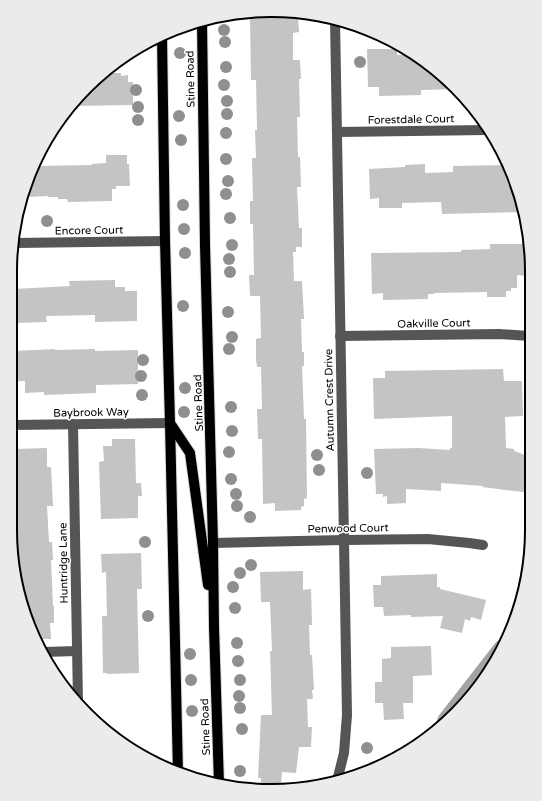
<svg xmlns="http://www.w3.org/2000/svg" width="542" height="801" font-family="'Varela Round',sans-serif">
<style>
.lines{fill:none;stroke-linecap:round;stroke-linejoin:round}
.canal{stroke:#a3a3a3;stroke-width:18}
.building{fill:#c4c4c4}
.major-casing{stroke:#dbdbdb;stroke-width:12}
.minor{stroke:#555;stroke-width:10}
.major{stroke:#000;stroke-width:10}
.tree{fill:#8f8f8f}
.labels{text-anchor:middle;stroke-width:3;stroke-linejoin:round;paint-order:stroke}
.street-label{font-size:11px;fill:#000;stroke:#fff}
.rim{fill:none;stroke:#000;stroke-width:2}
</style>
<rect width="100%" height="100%" fill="#fff"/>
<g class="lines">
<path class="canal" d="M446,721L502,649"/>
</g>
<g class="building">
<path d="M258,13H293V15H298L299,32L293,33V60H300L301,79H299L300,117H297L298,157H300L301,187H297L299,228H302V247H296V252H293L294,281H302L304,319H301L302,352H304V366H302L304,419H306L307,498L304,499V506L301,507V510L275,511V503L263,504L262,439H258L257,409H262L261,367H257L256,359V339L261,338L260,296H250L249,275H254L253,224H250V201H253L252,158H256L255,130H257L256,80H251L250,16L259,15Z"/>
<path d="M367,49H397V55H417L456,87L458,89L421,90V95L379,96V87H368Z"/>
<path d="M103,73H121V76L128,75V82H133V105L71,106L87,86Z"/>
<path d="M106,155H127V164H129L130,186H116V189H112V201L68,202L67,199H58V197H48V196L24,197L35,166L92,165V164L106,163Z"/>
<path d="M425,164V173L453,172V166L508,165L524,212L442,214L441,202L402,203V208H379V198L370,199L369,169L405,167V165Z"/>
<path d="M490,244H527L528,276L517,275V288H511V291H506V297H487V292L434,293V294H428V299L383,300V293L372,294L371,253L461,252V250L490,249Z"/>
<path d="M115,280V287H125V291H137V321L95,322V315L46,316L47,322L13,323L14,289L70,286L69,281Z"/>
<path d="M55,349V350L95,349V351L138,350V384L96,385V393L44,395V392L25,393V381H12L13,351Z"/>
<path d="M503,369L504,381H522L523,416L505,417L506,448L514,449V451L531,457V493L482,487L483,486L441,483V491L406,489V503L387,504V496L383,497V494H376L374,449L418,448L450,450V448H452V416L374,419L373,378H385V371Z"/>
<path d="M112,439H135L136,483H141L142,496H138V518L101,519L99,462L104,461L103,446H112Z"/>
<path d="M47,448V467H51L53,506H47L49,542H52L53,560H51L53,606H54V623H50L51,639H38L19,598L12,548H17L16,449Z"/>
<path d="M141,553L142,589H137L139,673L107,674V673H103L102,616H107L106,572L102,573L101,554Z"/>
<path d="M303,571V590L311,589L312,625H309L310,655H312L314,690H312L313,699H307L308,727H312L311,747H299L296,773L282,772L281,785L261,784V778H258L261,715H272L270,651H272L270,602H261L260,572Z"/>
<path d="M437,574V587H440V589L486,600L481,620L471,617L470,621L465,619L462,633L440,628L443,616L411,617V615L384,616L383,607H374L373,585H381V576Z"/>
<path d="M431,646L432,675L413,676V703H403L404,719L384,720L383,703H375V682H382V659L391,658V647Z"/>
</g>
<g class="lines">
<defs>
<g id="major">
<path d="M202,21L205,245L213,543L214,627L219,784"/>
<path d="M162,35L165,241L170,423L178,773"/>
<path d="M170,423L190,453L208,585"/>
</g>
</defs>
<use href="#major" class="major-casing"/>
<g class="minor">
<path d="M335,19L347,715L344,753L337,781"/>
<path d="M337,132L487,130"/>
<path d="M15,243L165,241"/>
<path d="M340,336L499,334L529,336"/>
<path d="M73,424L78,702"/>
<path d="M12,425L170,423"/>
<path d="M213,543L344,540L428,539L469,543L483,545"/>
<path d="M43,652L77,651"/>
</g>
<use href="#major" class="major"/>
</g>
<g class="tree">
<circle cx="224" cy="30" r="6"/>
<circle cx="225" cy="42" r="6"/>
<circle cx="180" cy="53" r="6"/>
<circle cx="360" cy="62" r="6"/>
<circle cx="226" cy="67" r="6"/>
<circle cx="224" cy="85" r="6"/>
<circle cx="136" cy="90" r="6"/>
<circle cx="227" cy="101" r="6"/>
<circle cx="138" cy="107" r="6"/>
<circle cx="227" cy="114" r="6"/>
<circle cx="179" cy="116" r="6"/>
<circle cx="138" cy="120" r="6"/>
<circle cx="226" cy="133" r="6"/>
<circle cx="181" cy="140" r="6"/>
<circle cx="226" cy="159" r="6"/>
<circle cx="228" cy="181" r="6"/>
<circle cx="226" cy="194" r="6"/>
<circle cx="183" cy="205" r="6"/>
<circle cx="230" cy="218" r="6"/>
<circle cx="47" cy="221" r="6"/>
<circle cx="184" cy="229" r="6"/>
<circle cx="232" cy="245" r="6"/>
<circle cx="185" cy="253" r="6"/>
<circle cx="229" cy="259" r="6"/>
<circle cx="230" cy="272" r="6"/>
<circle cx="183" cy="306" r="6"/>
<circle cx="228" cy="312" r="6"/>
<circle cx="232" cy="337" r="6"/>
<circle cx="229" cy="349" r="6"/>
<circle cx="143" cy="360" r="6"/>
<circle cx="141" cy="376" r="6"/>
<circle cx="185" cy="388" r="6"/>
<circle cx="142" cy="395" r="6"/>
<circle cx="231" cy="407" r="6"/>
<circle cx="184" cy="412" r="6"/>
<circle cx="232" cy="431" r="6"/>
<circle cx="229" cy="452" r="6"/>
<circle cx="317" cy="455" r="6"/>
<circle cx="319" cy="470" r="6"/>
<circle cx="367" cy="473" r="6"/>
<circle cx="231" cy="479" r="6"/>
<circle cx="236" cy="494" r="6"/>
<circle cx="237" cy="506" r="6"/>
<circle cx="250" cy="517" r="6"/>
<circle cx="145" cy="542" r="6"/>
<circle cx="251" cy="565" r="6"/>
<circle cx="240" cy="573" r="6"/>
<circle cx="233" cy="587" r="6"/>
<circle cx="235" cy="608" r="6"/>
<circle cx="148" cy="616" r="6"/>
<circle cx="237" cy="643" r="6"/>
<circle cx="190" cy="654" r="6"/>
<circle cx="238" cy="661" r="6"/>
<circle cx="191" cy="680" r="6"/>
<circle cx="240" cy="680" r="6"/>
<circle cx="239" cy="696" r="6"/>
<circle cx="240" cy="708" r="6"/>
<circle cx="192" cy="711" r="6"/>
<circle cx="242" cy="729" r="6"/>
<circle cx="367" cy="748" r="6"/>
<circle cx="240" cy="771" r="6"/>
</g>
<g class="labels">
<g class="street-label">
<text transform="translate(190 79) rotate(-91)" y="4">Stine Road</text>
<text transform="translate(411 119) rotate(-1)" y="4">Forestdale Court</text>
<text transform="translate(89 230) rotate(-1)" y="4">Encore Court</text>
<text transform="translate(434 323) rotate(-1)" y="4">Oakville Court</text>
<text transform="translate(329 400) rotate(-91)" y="4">Autumn Crest Drive</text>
<text transform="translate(198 403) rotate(-92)" y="4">Stine Road</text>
<text transform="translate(91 412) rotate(-1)" y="4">Baybrook Way</text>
<text transform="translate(348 528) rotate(-1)" y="4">Penwood Court</text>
<text transform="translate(63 563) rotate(-91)" y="4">Huntridge Lane</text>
<text transform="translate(205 727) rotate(-92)" y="4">Stine Road</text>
</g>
</g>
<path d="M0 0H542V801H0ZM271 17H271A254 254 0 0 1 525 271V530A254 254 0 0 1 271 784H271A254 254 0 0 1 17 530V271A254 254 0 0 1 271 17Z" fill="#ebebeb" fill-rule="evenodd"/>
<path class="rim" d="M271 17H271A254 254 0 0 1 525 271V530A254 254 0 0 1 271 784H271A254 254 0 0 1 17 530V271A254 254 0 0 1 271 17Z"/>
</svg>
